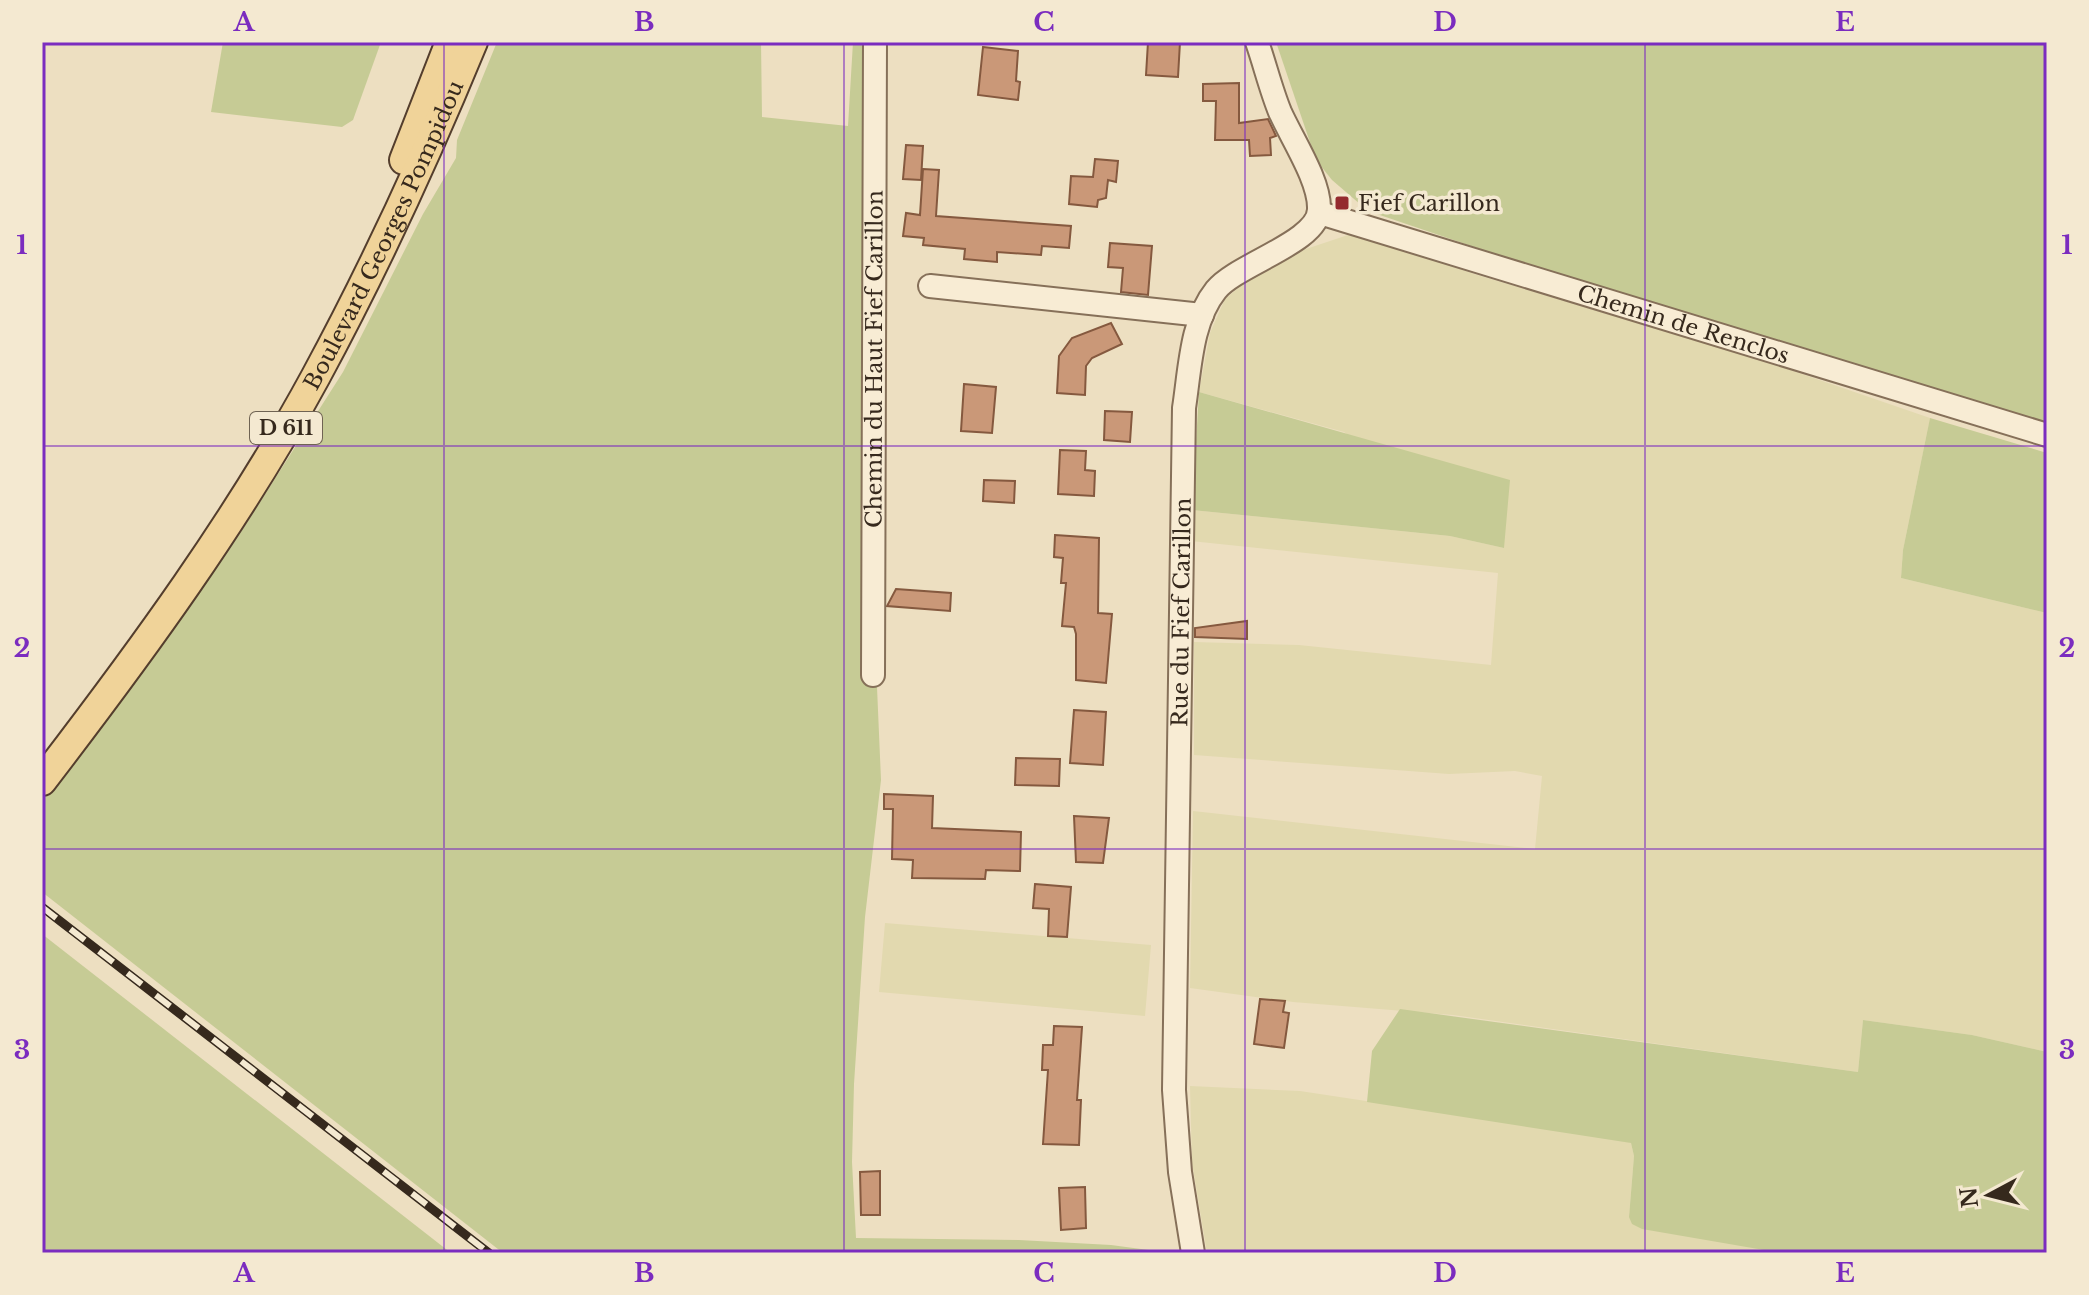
<svg xmlns="http://www.w3.org/2000/svg" width="2089" height="1295" font-family="'Libre Baskerville',serif">
<style>
.farmland{fill:#e2d9af}
.green{fill:#c6cb95}
.building{fill:#ca9878;stroke:#85593f;stroke-width:2}
.lines{fill:none;stroke-linecap:round;stroke-linejoin:round}
.minor-casing{stroke:#867059;stroke-width:26}
.major-casing{stroke:#543e2d;stroke-width:32}
.minor{stroke:#f8ecd4;stroke-width:22}
.major{stroke:#f0d399;stroke-width:28}
.rail-casing{stroke:#36291d;stroke-width:9}
.rail{stroke:#f4e9d1;stroke-width:6;stroke-dasharray:18;stroke-linecap:butt}
.grid{fill:none;stroke:#7b2cbf;stroke-width:2;stroke-opacity:0.55}
.poi-dot{fill:#942a2e;stroke:#f4e9d1;stroke-width:3}
.labels{text-anchor:middle;stroke-width:7;stroke-linejoin:round;paint-order:stroke}
.shield{fill:#f4e9d1;stroke:#6f6353;stroke-width:2}
.shield-label{font-size:20px;font-weight:bold;fill:#36291d}
.poi-label{font-size:22px;fill:#36291d;stroke:#f4e9d1;text-anchor:start}
.street-label{font-size:22px;fill:#36291d;stroke:#f4e9d1}
.neatline{fill:none;stroke:#7b2cbf;stroke-width:3}
.grid-label{font-size:26px;text-anchor:middle;font-weight:bold;fill:#7b2cbf}
</style>
<rect width="100%" height="100%" fill="#eddfc1"/>
<g class="farmland">
<path d="M1357,232L1474,274L1761,360L1930,418L1903,550L1901,578L2047,613V1052L1972,1035L1863,1020L1858,1072L1453,1015L1293,1002L1190,988L1193,811L1535,849L1542,776L1515,771L1449,774L1194,755V642L1299,645L1491,665L1498,573L1191,541L1192,510L1450,536L1504,548L1344,432L1199,392L1210,333L1225,299L1249,279L1303,250Z"/>
<path d="M885,923L1151,945L1145,1016L879,992Z"/>
<path d="M1190,1086L1300,1091L1624,1140L1631,1143L1634,1156L1629,1217L1782,1253H1207L1192,1163Z"/>
</g>
<g class="green">
<path d="M223,42H381L353,120L342,127L211,112Z"/>
<path d="M497,42H761L762,117L848,126L853,42H870L868,676L877,687L881,780L865,917L854,1084L852,1162L856,1238L1019,1240L1111,1245L1171,1253H503L42,892V798L133,681L239,535L343,372L423,214L456,158L457,140Z"/>
<path d="M1276,42H2047V429L1675,315L1368,211L1332,180L1316,160Z"/>
<path d="M1199,392L1510,480L1504,548L1450,536L1192,510Z"/>
<path d="M1930,418L2047,453V613L1901,578L1903,550Z"/>
<path d="M42,934L451,1253H42Z"/>
<path d="M1400,1009L1858,1072L1863,1020L1972,1035L2047,1052V1253H1782L1642,1229L1632,1224L1629,1217L1634,1156L1631,1143L1367,1102L1372,1051Z"/>
</g>
<g class="building">
<path d="M1148,42H1180L1178,77L1146,75Z"/>
<path d="M983,47L1018,51L1016,81L1020,82L1018,100L978,95Z"/>
<path d="M1239,83V123L1268,119L1276,136L1270,138L1271,155L1250,156L1249,140H1215L1216,101H1203V84Z"/>
<path d="M906,145L923,146L921,180L903,179Z"/>
<path d="M1095,159L1118,161L1116,182L1108,180L1106,198L1098,200L1097,207L1069,204L1071,176L1093,177Z"/>
<path d="M923,169L939,170L936,216L1071,226L1069,248L1042,246L1041,255L997,252V262L964,259L965,249L923,245L924,238L903,236L906,213L920,215Z"/>
<path d="M1110,243L1152,246L1148,295L1121,292L1123,268L1108,267Z"/>
<path d="M1111,323L1122,344L1092,358L1086,366L1085,395L1057,393L1059,356L1072,338Z"/>
<path d="M964,384L996,387L992,433L961,431Z"/>
<path d="M1105,411L1132,412L1130,442L1104,440Z"/>
<path d="M1060,450L1086,451L1085,470L1095,471L1094,496L1058,494Z"/>
<path d="M984,480L1015,481L1014,503L983,501Z"/>
<path d="M1055,535L1099,538L1098,613L1112,614L1106,683L1076,680V634L1074,627L1062,626L1066,583H1061L1063,558L1054,557Z"/>
<path d="M896,589L951,593L950,611L887,606Z"/>
<path d="M1247,621V639L1195,637V628Z"/>
<path d="M1074,710L1106,712L1103,765L1070,763Z"/>
<path d="M1016,758L1060,759L1059,786L1015,785Z"/>
<path d="M884,794L933,796L932,828L1021,832L1020,871L986,870L985,879L912,878L913,860L892,859L893,809H884Z"/>
<path d="M1074,816L1109,818L1103,863L1076,862Z"/>
<path d="M1035,884L1071,887L1067,937L1048,936L1049,909L1033,908Z"/>
<path d="M1260,999L1285,1001L1283,1012L1289,1013L1284,1048L1254,1044Z"/>
<path d="M1054,1026L1082,1027L1077,1100H1081L1079,1145L1043,1144L1048,1070H1042L1043,1045H1053Z"/>
<path d="M880,1171V1215H861L860,1172Z"/>
<path d="M1085,1187L1086,1228L1061,1230L1059,1188Z"/>
</g>
<g class="lines">
<defs>
<g id="minor">
<path id="s1" d="M1320,213L2047,435"/>
<path d="M930,286L1202,315"/>
<path id="s2" d="M873,675L875,42"/>
<path id="s3" d="M1193,1253L1180,1172L1174,1090L1184,408C1190,369 1191,321 1216,290C1237,264 1319,242 1319,209C1320,181 1292,139 1280,112C1271,90 1265,65 1257,42"/>
</g>
<g id="major">
<path d="M404,160L450,42"/>
<path id="s4" d="M42,781C141,652 238,520 316,376C375,267 426,156 473,42"/>
</g>
</defs>
<use href="#minor" class="minor-casing"/>
<use href="#major" class="major-casing"/>
<use href="#minor" class="minor"/>
<use href="#major" class="major"/>
<defs>
<path id="rail" d="M42,907L489,1253"/>
</defs>
<use href="#rail" class="rail-casing"/>
<use href="#rail" class="rail"/>
</g>
<path class="grid" d="M444,42V1253M844,42V1253M1245,42V1253M1645,42V1253M42,446H2047M42,849H2047"/>
<rect class="poi-dot" x="1334" y="195" width="16" height="16" rx="4"/>
<g class="labels">
<rect class="shield" x="250" y="412" width="72" height="32" rx="6"/>
<g class="shield-label">
<text x="286" y="435">D 611</text>
</g>
<g class="poi-label">
<text x="1358" y="211">Fief Carillon</text>
</g>
<g class="street-label">
<text dy="8" stroke="none"><textPath href="#s4" startOffset="646">Boulevard Georges Pompidou</textPath></text>
<text dy="8" stroke="none"><textPath href="#s1" startOffset="380">Chemin de Renclos</textPath></text>
<text dy="8" stroke="none"><textPath href="#s2" startOffset="316">Chemin du Haut Fief Carillon</textPath></text>
<text dy="8" stroke="none"><textPath href="#s3" startOffset="642">Rue du Fief Carillon</textPath></text>
</g>
</g>
<rect width="2089" height="1295" fill="none" stroke="#f4e9d1" stroke-width="88"/>
<g transform="translate(1989 1195) rotate(263)" stroke="#f4e9d1" stroke-width="6" paint-order="stroke">
<path d="M0-6L14 30L0 20L-14 30Z" fill="#36291d"/>
<text y="-12" font-size="22" font-weight="bold" text-anchor="middle" fill="#36291d">N</text>
</g>
<rect x="44" y="44" width="2001" height="1207" class="neatline"/>
<g class="grid-label">
<text x="244" y="31">A</text>
<text x="644" y="31">B</text>
<text x="1044" y="31">C</text>
<text x="1445" y="31">D</text>
<text x="1845" y="31">E</text>
<text x="22" y="254">1</text>
<text x="2067" y="254">1</text>
<text x="22" y="657">2</text>
<text x="2067" y="657">2</text>
<text x="22" y="1059">3</text>
<text x="2067" y="1059">3</text>
<text x="244" y="1282">A</text>
<text x="644" y="1282">B</text>
<text x="1044" y="1282">C</text>
<text x="1445" y="1282">D</text>
<text x="1845" y="1282">E</text>
</g>
</svg>
